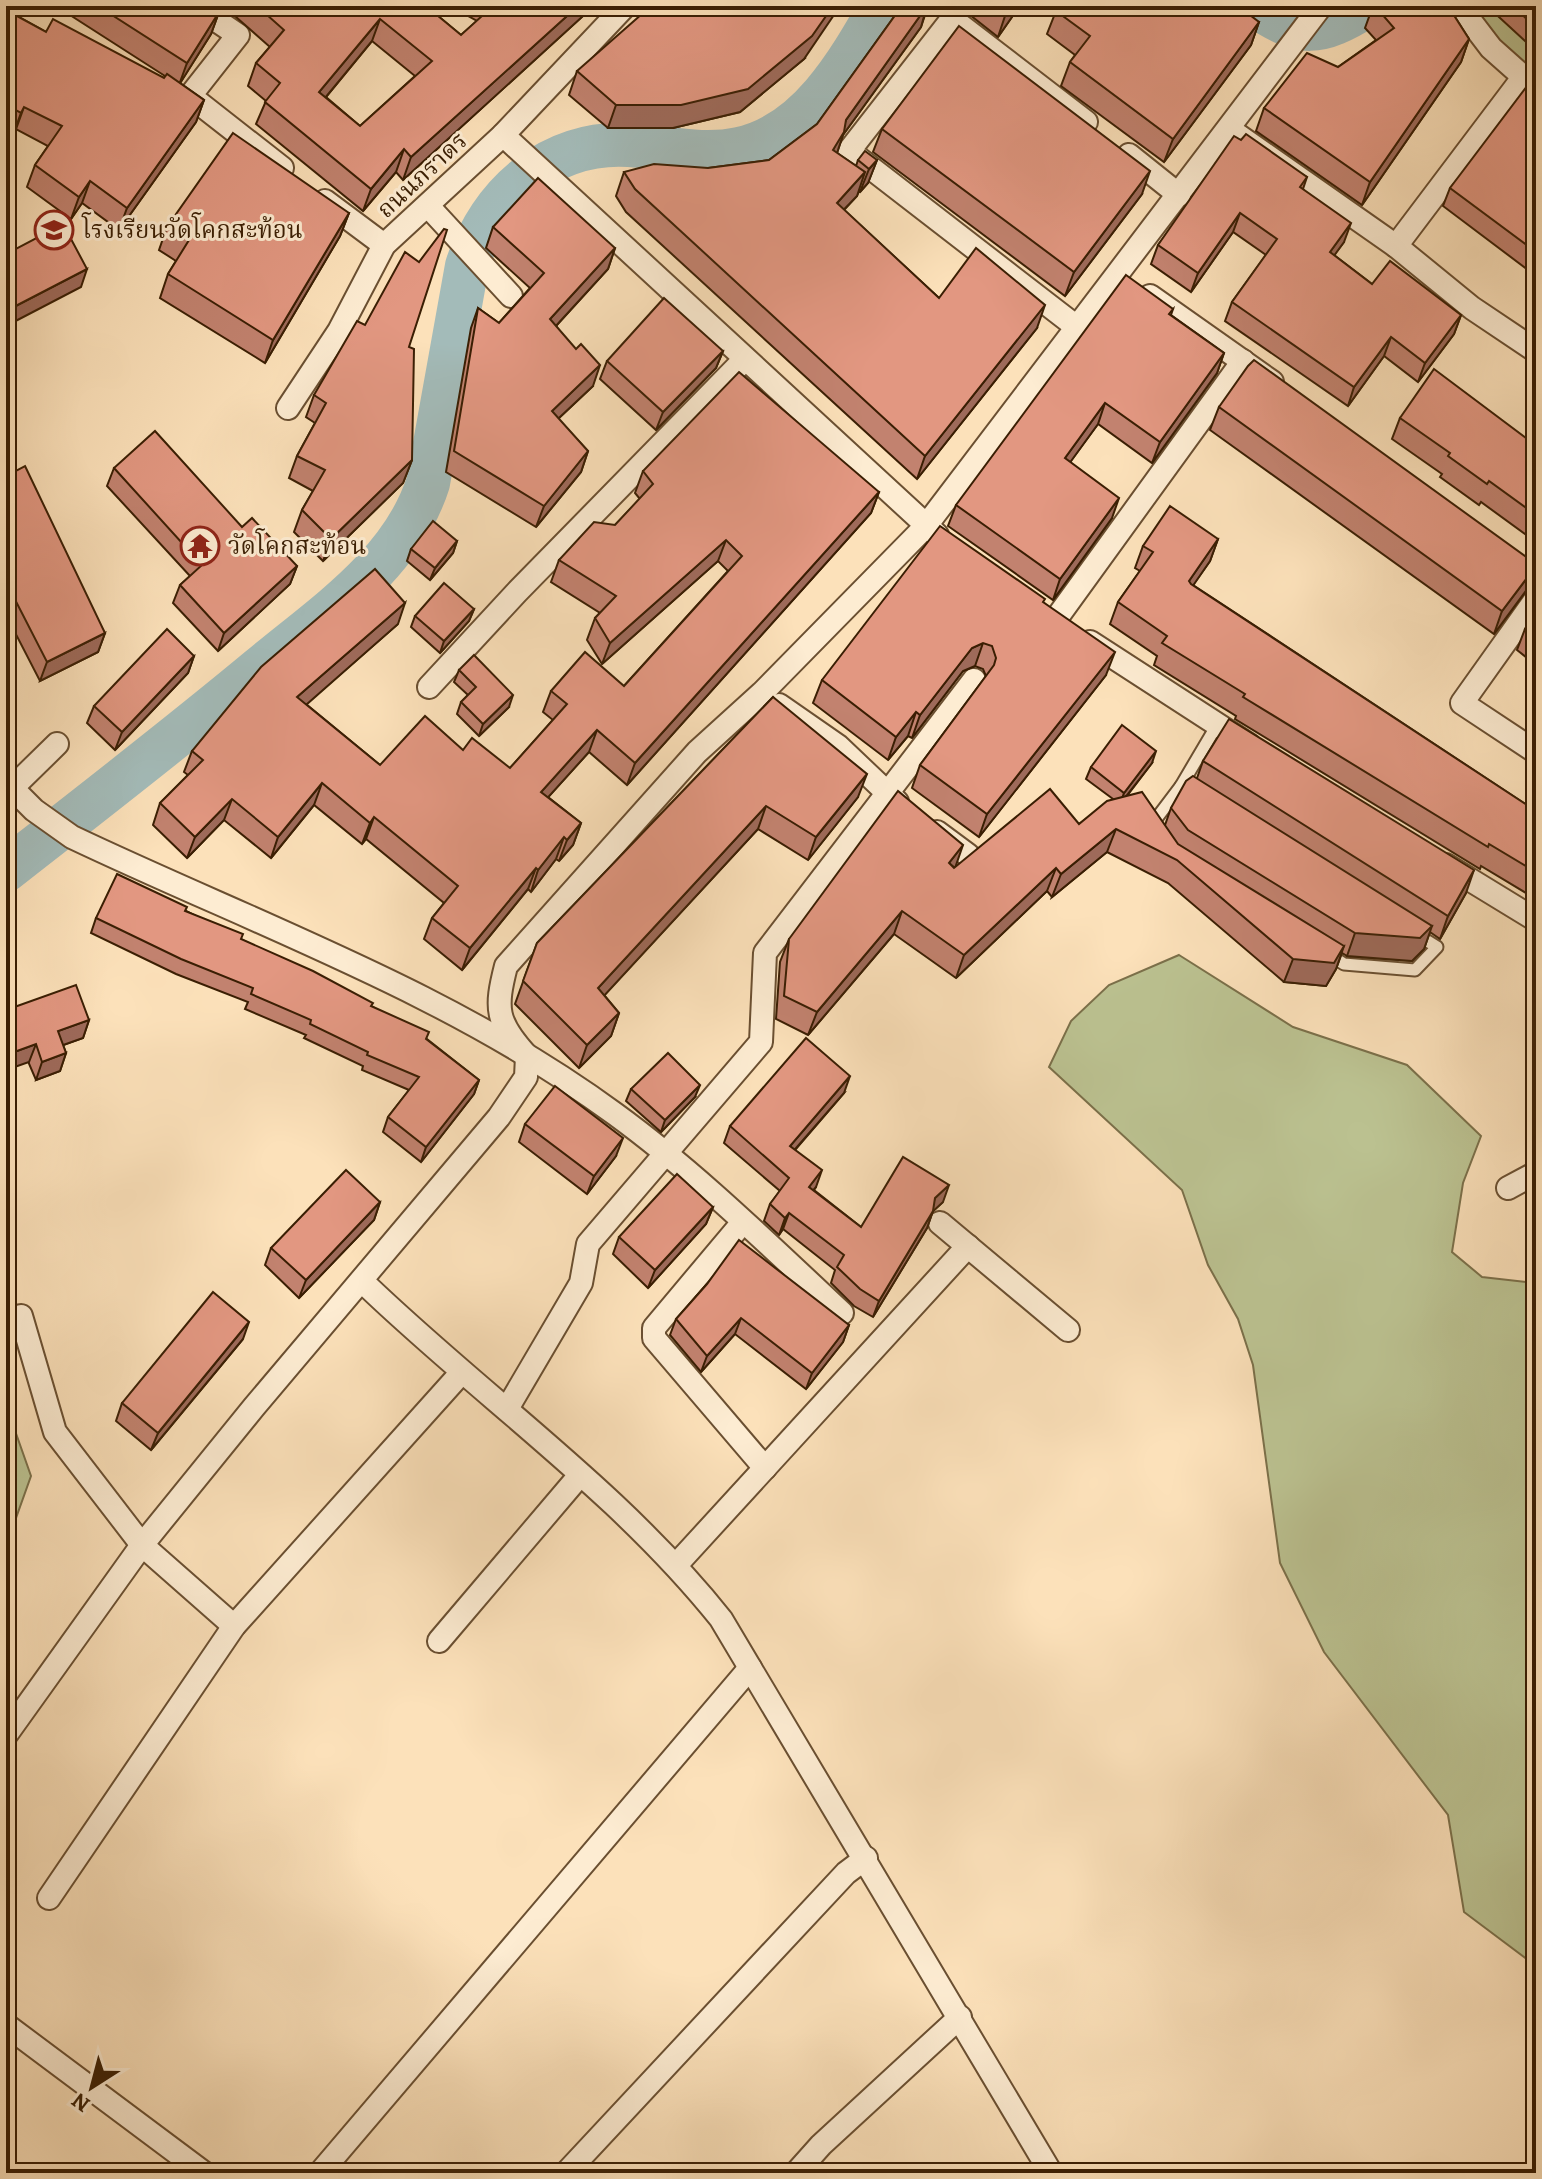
<svg xmlns="http://www.w3.org/2000/svg" width="1542" height="2179" font-family="Alegreya,'Noto Serif Thai',serif">
<style>
.green{fill:#bcc392;stroke:#7b704a;stroke-width:2}
.lines{fill:none;stroke-linecap:round;stroke-linejoin:round}
.river{stroke:#a3bbb9;stroke-width:44}
.service-casing{stroke:#6a4f31;stroke-width:15}
.minor-casing{stroke:#6a4f31;stroke-width:26}
.service{stroke:#fdecd2;stroke-width:11}
.minor{stroke:#fdecd2;stroke-width:22}
.wall{fill:#c2826f;stroke:#3a1e03;stroke-width:2;fill-rule:evenodd}
.shaded-wall{fill:#9e6a5a;stroke:#3a1e03;stroke-width:2}
.building{fill:#e29781;stroke:#3a1e03;stroke-width:2;fill-rule:evenodd}
.labels{text-anchor:middle;stroke-width:6;stroke-linejoin:round;paint-order:stroke}
.street-label{font-size:24px;fill:#3a1e03;stroke:#fdecd2}
.poi-label{font-size:24px;fill:#3a1e03;stroke:#fdecd2;text-anchor:start}
</style>
<rect width="100%" height="100%" fill="#fce1ba"/>
<filter id="stains"><feTurbulence type="fractalNoise" baseFrequency=".0025" numOctaves="4"/><feColorMatrix values="0 0 0 0 .2 0 0 0 0 .09 0 0 0 0 .02 0 0 0 .5 -.17"/></filter>
<radialGradient id="worn" r=".72"><stop offset=".6" stop-color="#630" stop-opacity="0"/><stop offset="1" stop-color="#630" stop-opacity=".3"/></radialGradient>
<g class="green">
<path d="M1459,6H1536V88Z"/>
<path d="M1179,955L1293,1027L1407,1065L1481,1136L1463,1183L1452,1252L1482,1277L1536,1283V1966L1464,1912L1448,1815L1324,1652L1280,1563L1253,1365L1238,1319L1208,1265L1182,1190L1049,1067L1071,1021L1109,985Z"/>
<path d="M6,1405L31,1476L6,1546Z"/>
</g>
<g class="lines">
<g class="river">
<path d="M1255,6C1302,37 1318,36 1367,6"/>
<path d="M6,870C91,804 176,738 259,669C322,616 402,565 428,483L467,266C489,195 551,140 629,145C665,147 703,157 739,149C808,135 849,62 881,6"/>
</g>
<defs>
<g id="service">
<path d="M1194,795L1181,786L1217,725"/>
<path d="M1150,827L1181,786"/>
<path d="M1328,954L1344,964L1415,970L1437,947L1416,934"/>
<path d="M6,1311L21,1316L6,1317"/>
</g>
<g id="minor">
<path d="M195,6L238,35L190,96L282,168"/>
<path d="M1459,6L1491,48L1536,88"/>
<path d="M1229,129L1396,246L1472,308L1536,351"/>
<path d="M503,135L937,535"/>
<path d="M1129,155L1179,195"/>
<path d="M325,201L384,245"/>
<path d="M428,206L511,296"/>
<path d="M1396,246L1522,79"/>
<path d="M1150,296L1272,382"/>
<path d="M1078,328L849,151L952,19L1086,122"/>
<path d="M288,408L339,331L384,245L503,135L625,6"/>
<path d="M1536,599L1462,703L1536,752"/>
<path d="M1056,619L1243,361"/>
<path d="M1090,642L1249,745"/>
<path d="M429,687L517,592L744,360"/>
<path d="M779,705L838,746L897,802"/>
<path d="M13,789L34,810L72,837C255,924 451,993 615,1114C696,1173 769,1245 842,1313"/>
<path d="M6,794L57,744"/>
<path d="M937,832L968,855"/>
<path d="M1446,865L1536,920"/>
<path d="M1508,1188L1536,1173"/>
<path d="M743,1222L654,1328V1338L765,1468"/>
<path d="M940,1223L1068,1330"/>
<path d="M363,1282C481,1396 618,1490 721,1619L1051,2173"/>
<path d="M21,1316L55,1432L142,1545L234,1626"/>
<path d="M507,1409L581,1283L588,1244L761,1042L765,953L974,680"/>
<path d="M677,1564L968,1246"/>
<path d="M439,1641L580,1475"/>
<path d="M6,1735L142,1545L254,1407L499,1117L526,1077L527,1056C496,1022 495,1009 506,966L697,752L762,693L925,527L1321,6"/>
<path d="M49,1898L234,1626L462,1372"/>
<path d="M6,2025L204,2173"/>
<path d="M320,2173L750,1668"/>
<path d="M566,2173L846,1873L866,1858"/>
<path d="M796,2173L821,2145L960,2017"/>
</g>
</defs>
<use href="#service" class="service-casing"/>
<use href="#minor" class="minor-casing"/>
<use href="#service" class="service"/>
<use href="#minor" class="minor"/>
</g>
<g class="wall">
<path d="M56,6H211L219,12L211,34L180,83L204,100L196,122L119,230L82,203L71,219L27,187L35,165L48,146L16,129L13,135L6,132V10L46,32L164,78L165,76Z"/>
<path d="M230,6H426L461,35L477,21L450,6H587L583,16L403,180L396,172L363,211L256,124L266,101L248,86L256,63L270,47L236,17L238,12ZM372,41L415,76L360,126L326,97Z"/>
<path d="M899,6H928L921,27L843,135L837,153L856,166L858,160H877L868,183L860,192L859,191L857,196L844,210L939,298L1037,328L917,479L626,212L616,196L624,172L708,168L769,160L817,124L896,14Z"/>
<path d="M953,6H1017L1014,14L998,37L961,8Z"/>
<path d="M1373,6H1448L1469,39L1461,62L1362,205L1256,131L1264,108L1338,67L1376,40L1365,28Z"/>
<path d="M1487,6H1536V51Z"/>
<path d="M1056,11L1259,22L1251,45L1164,162L1061,86L1070,62L1075,55L1047,34Z"/>
<path d="M804,59L740,112L673,128H608L569,95L577,71Z"/>
<path d="M1536,86V276L1443,206L1450,188Z"/>
<path d="M882,129L1142,194L1065,296L873,152Z"/>
<path d="M1241,140L1307,177L1303,189L1344,242L1334,255L1372,284L1461,315L1454,334L1418,382L1384,356L1348,406L1225,321L1232,302L1266,255L1233,232L1191,292L1151,264L1158,245Z"/>
<path d="M349,213L340,236L265,363L160,298L168,274L176,261L159,250L167,227Z"/>
<path d="M493,227L615,248L608,269L556,326L593,386L558,419L588,451L581,472L536,527L446,472L471,328L478,308L499,323L530,288L486,248Z"/>
<path d="M1173,309L1171,315L1224,353L1217,373L1152,463L1098,424L1070,462L1112,518L1053,600L948,526L956,505Z"/>
<path d="M409,347L412,460L403,483L323,561L294,532L302,510L313,491L289,478L297,456L315,423L306,417L314,395Z"/>
<path d="M723,351L716,368L656,430L600,379L607,361Z"/>
<path d="M1219,407L1536,564L1528,588L1494,634L1210,430Z"/>
<path d="M1400,418L1534,444L1536,441V542L1481,502L1479,505L1440,477L1442,474L1392,439Z"/>
<path d="M114,468L242,527L297,566L290,584L218,651L173,603L180,585L190,576L107,486Z"/>
<path d="M643,471L879,492L871,513L627,785L589,752L548,797L581,823L573,845L559,861L556,859L531,892L528,889L462,970L424,939L432,918L444,903L366,839L362,844L314,805L271,858L224,820L187,858L153,825L160,803L188,775L184,772L192,751L398,624L306,704L380,765L463,750L510,768L553,720L543,712L551,691L624,686L728,571L718,561L602,664L587,640L595,618L600,613L551,582L559,560L615,525L640,499L635,493Z"/>
<path d="M6,476L105,633L98,652L40,681L6,615Z"/>
<path d="M1218,539L1210,561L1193,585L1536,811V899L1481,866L1480,869L1235,719L1236,716L1154,665L1157,656L1110,624L1118,602L1140,571L1135,568L1143,546Z"/>
<path d="M457,541L453,553L430,580L407,561L411,549Z"/>
<path d="M1044,603L1106,675L979,837L912,788L920,765L986,676L983,669L975,666L963,671L912,738L908,736L888,760L813,703L822,680Z"/>
<path d="M474,609L469,621L440,653L411,627L415,616Z"/>
<path d="M1536,612V665L1517,650L1525,629Z"/>
<path d="M194,656L188,673L115,750L87,723L94,706Z"/>
<path d="M459,670L509,707L479,736L457,714L461,702L468,695L454,682Z"/>
<path d="M773,697L858,797L808,860L758,829L604,995L619,1013L611,1036L579,1068L515,1004L537,943Z"/>
<path d="M1203,761L1466,893L1440,939L1430,932L1424,949L1412,961L1347,956L1342,953L1336,969L1326,986L1284,982L1168,883L1107,852L1052,897L1047,891L956,978L894,934L808,1035L776,1019L780,962L789,939L955,868L1079,824L1113,799L1086,779L1091,767L1152,763L1127,796L1165,825L1171,808L1197,778Z"/>
<path d="M186,911L371,1006L427,1039L479,1080L474,1094L421,1162L383,1132L388,1117L409,1090L362,1070L363,1066L304,1038L306,1035L245,1009L248,1002L176,974L91,933L96,918Z"/>
<path d="M6,1010L89,1020L83,1038L63,1045L66,1053L60,1071L36,1080Z"/>
<path d="M631,1089L695,1097L661,1132L626,1101Z"/>
<path d="M844,1093L795,1150L816,1187L814,1190L861,1227L943,1202L933,1211L927,1228L873,1317L854,1306L831,1283L835,1270L783,1229L779,1235L764,1221L770,1204L780,1191L724,1143L730,1126Z"/>
<path d="M525,1124L616,1156L587,1194L519,1142Z"/>
<path d="M380,1202L374,1220L299,1298L265,1265L271,1248Z"/>
<path d="M713,1207L706,1224L648,1288L613,1254L619,1237Z"/>
<path d="M707,1284L849,1325L843,1342L806,1389L735,1334L701,1372L670,1335L676,1319Z"/>
<path d="M243,1339L151,1450L116,1421L122,1403Z"/>
</g>
<g class="shaded-wall">
<path d="M578,6H587L583,16L403,180L411,157Z"/>
<path d="M833,6H840L804,59L740,112L673,128H608L616,105Z"/>
<path d="M927,6L921,27L843,135L836,156L833,150L846,120Z"/>
<path d="M1011,6H1017L1014,14L998,37L1006,13Z"/>
<path d="M219,12L211,34L179,85L187,63Z"/>
<path d="M380,19L372,41L311,115L319,92Z"/>
<path d="M1259,22L1251,45L1164,162L1173,139Z"/>
<path d="M1469,39L1461,62L1362,205L1370,182Z"/>
<path d="M204,100L196,122L119,230L127,208Z"/>
<path d="M24,107L16,129L13,135L21,113Z"/>
<path d="M404,149L396,172L363,211L371,189Z"/>
<path d="M877,160L868,183L860,192L869,169Z"/>
<path d="M1150,171L1142,194L1065,296L1074,272Z"/>
<path d="M865,172L857,196L828,226L837,203Z"/>
<path d="M90,181L82,203L71,219L79,197Z"/>
<path d="M349,213L340,236L265,363L273,340Z"/>
<path d="M1240,213L1233,232L1191,292L1198,273Z"/>
<path d="M1351,223L1344,242L1323,271L1330,252Z"/>
<path d="M615,248L608,269L543,340L550,319Z"/>
<path d="M87,269L81,287L6,326V311Z"/>
<path d="M1045,305L1037,328L917,479L925,456Z"/>
<path d="M1461,315L1454,334L1418,382L1425,363Z"/>
<path d="M1391,337L1384,356L1348,406L1354,387Z"/>
<path d="M723,351L716,368L656,430L663,412Z"/>
<path d="M1224,353L1217,373L1152,463L1160,442Z"/>
<path d="M600,365L593,386L544,432L552,411Z"/>
<path d="M1105,403L1098,424L1058,479L1065,458Z"/>
<path d="M588,451L581,472L536,527L544,506Z"/>
<path d="M412,460L403,483L323,561L331,539Z"/>
<path d="M879,492L871,513L627,785L635,763Z"/>
<path d="M1119,498L1112,518L1053,600L1060,579Z"/>
<path d="M1218,539L1210,561L1181,603L1189,581Z"/>
<path d="M726,540L718,561L602,664L610,643Z"/>
<path d="M457,541L453,553L430,580L435,568Z"/>
<path d="M297,566L290,584L218,651L224,633Z"/>
<path d="M1536,566L1528,588L1494,634L1502,611Z"/>
<path d="M405,603L398,624L290,719L297,697Z"/>
<path d="M474,609L469,621L440,653L444,641Z"/>
<path d="M105,633L98,652L40,681L47,662Z"/>
<path d="M983,643L975,666L963,671L912,738L920,715L972,648Z"/>
<path d="M1115,652L1106,675L979,837L987,814Z"/>
<path d="M194,656L188,673L115,750L122,732Z"/>
<path d="M513,695L509,707L479,736L483,724Z"/>
<path d="M916,712L908,736L888,760L896,737Z"/>
<path d="M597,730L589,752L533,814L541,792Z"/>
<path d="M1156,751L1152,763L1120,804L1124,793Z"/>
<path d="M867,774L858,797L808,860L816,837Z"/>
<path d="M322,783L314,805L271,858L278,837Z"/>
<path d="M232,799L224,820L187,858L195,837Z"/>
<path d="M766,806L758,829L590,1011L598,988Z"/>
<path d="M374,817L366,839L362,844L370,823Z"/>
<path d="M581,823L573,845L559,861L567,840Z"/>
<path d="M1116,829L1107,852L1052,897L1061,874Z"/>
<path d="M564,837L556,859L531,892L538,870Z"/>
<path d="M963,845L955,868L949,863Z"/>
<path d="M536,868L528,889L462,970L470,948Z"/>
<path d="M1056,868L1047,891L956,978L964,955Z"/>
<path d="M1474,870L1466,893L1440,939L1448,916Z"/>
<path d="M902,911L894,934L808,1035L817,1012Z"/>
<path d="M1432,926L1424,949L1412,961L1347,956L1355,933Z"/>
<path d="M1344,946L1336,969L1326,986L1284,982L1293,959Z"/>
<path d="M619,1013L611,1036L579,1068L587,1045Z"/>
<path d="M89,1020L83,1038L52,1049L58,1031Z"/>
<path d="M36,1044L29,1062L6,1070V1055Z"/>
<path d="M66,1053L60,1071L36,1080L42,1062Z"/>
<path d="M850,1076L844,1093L784,1162L790,1146Z"/>
<path d="M479,1080L474,1094L421,1162L426,1147Z"/>
<path d="M700,1085L695,1097L661,1132L665,1120Z"/>
<path d="M623,1138L616,1156L587,1194L594,1176Z"/>
<path d="M822,1170L816,1187L803,1203L809,1187Z"/>
<path d="M949,1185L943,1202L929,1215L935,1198Z"/>
<path d="M380,1202L374,1220L299,1298L306,1280Z"/>
<path d="M713,1207L706,1224L648,1288L655,1270Z"/>
<path d="M933,1211L927,1228L873,1317L879,1301Z"/>
<path d="M789,1213L783,1229L779,1235L785,1218Z"/>
<path d="M741,1318L735,1334L701,1372L707,1356Z"/>
<path d="M249,1322L243,1339L151,1450L158,1433Z"/>
<path d="M849,1325L843,1342L806,1389L812,1373Z"/>
</g>
<g class="building">
<path d="M98,6H211L219,12L187,63Z"/>
<path d="M257,6H426L461,35L493,6H578L411,157L404,149L371,189L265,102L280,83L256,63L284,30ZM380,19L432,61L360,126L319,92Z"/>
<path d="M651,6H833L812,36L748,89L681,105H616L577,71Z"/>
<path d="M899,6H927L846,120L844,132L833,150L865,172L837,203L939,298L976,248L1045,305L925,456L635,189L624,172L654,164L708,168L769,160L817,124L896,14Z"/>
<path d="M996,6H1011L1006,13Z"/>
<path d="M1059,6H1238L1259,22L1173,139L1070,62L1090,36L1056,11Z"/>
<path d="M1375,6H1448L1469,39L1370,182L1264,108L1307,53L1338,67L1394,28Z"/>
<path d="M1513,6H1536V28Z"/>
<path d="M6,10L46,32L53,19L164,78L167,74L204,100L127,208L90,181L79,197L35,165L62,126L24,107L21,113L6,105Z"/>
<path d="M959,26L1150,171L1074,272L882,129Z"/>
<path d="M1530,82L1536,86V252L1450,188Z"/>
<path d="M233,133L349,213L273,340L168,274L189,240L167,227Z"/>
<path d="M1246,134L1307,177L1300,187L1351,223L1330,252L1372,284L1390,261L1461,315L1425,363L1391,337L1354,387L1232,302L1277,239L1240,213L1198,273L1158,245L1234,136L1241,140Z"/>
<path d="M865,151L877,160L869,169L858,160Z"/>
<path d="M538,178L615,248L550,319L576,349L581,344L600,365L552,411L588,451L544,506L454,451L478,308L499,323L544,273L493,227Z"/>
<path d="M63,224L87,269L6,311V254Z"/>
<path d="M444,229L447,230L409,347L414,349L412,460L331,539L302,510L325,470L297,456L326,403L314,395L357,321L365,325L405,252L419,262Z"/>
<path d="M1126,275L1173,309L1169,314L1224,353L1160,442L1105,403L1065,458L1119,498L1060,579L956,505Z"/>
<path d="M664,298L723,351L663,412L607,361Z"/>
<path d="M1254,360L1536,564V566L1502,611L1219,407L1248,366Z"/>
<path d="M1434,369L1534,444L1536,441V515L1489,481L1487,484L1448,456L1450,453L1400,418Z"/>
<path d="M739,372L879,492L635,763L597,730L541,792L581,823L567,840L564,837L538,870L536,868L470,948L432,918L458,886L374,817L370,823L322,783L278,837L232,799L195,837L160,803L203,760L192,751L261,667L375,569L405,603L297,697L380,765L425,716L463,750L472,738L510,768L567,704L551,691L585,652L624,686L742,556L726,540L610,643L595,618L616,596L559,560L594,522L615,525L653,484L643,471Z"/>
<path d="M155,431L242,527L252,518L297,566L224,633L180,585L202,565L114,468Z"/>
<path d="M25,466L105,633L47,662L6,582V476Z"/>
<path d="M1170,506L1218,539L1189,581L1191,584L1536,811V872L1489,844L1488,847L1243,697L1245,694L1162,643L1167,636L1118,602L1153,552L1143,546Z"/>
<path d="M433,521L457,541L435,568L411,549Z"/>
<path d="M940,526L1045,599L1043,602L1115,652L987,814L920,765L994,665L996,658L992,646L983,643L972,648L920,715L916,712L896,737L822,680Z"/>
<path d="M444,583L474,609L444,641L415,616Z"/>
<path d="M1536,612V638L1525,629Z"/>
<path d="M167,629L194,656L122,732L94,706Z"/>
<path d="M474,655L513,695L483,724L461,702L476,687L459,670Z"/>
<path d="M773,697L867,774L816,837L766,806L598,988L619,1013L587,1045L523,981L537,943Z"/>
<path d="M1229,719L1474,870L1448,916L1203,761Z"/>
<path d="M1122,725L1156,751L1124,793L1091,767Z"/>
<path d="M1193,776L1432,926L1420,938L1355,933L1188,830L1171,808L1186,781Z"/>
<path d="M1050,789L1079,824L1107,801L1142,792L1178,844L1344,946L1334,963L1293,959L1177,860L1116,829L1061,874L1056,868L964,955L902,911L817,1012L784,996L789,939L898,791L963,845L949,863L954,868Z"/>
<path d="M117,874L187,907L185,911L243,934L241,939L313,971L373,1003L371,1006L429,1032L426,1039L479,1080L426,1147L388,1117L419,1077L367,1055L368,1052L310,1024L311,1020L251,994L253,988L181,959L96,918Z"/>
<path d="M76,985L89,1020L58,1031L66,1053L42,1062L36,1044L6,1055V1010Z"/>
<path d="M806,1038L850,1076L790,1146L822,1170L809,1187L861,1227L903,1157L949,1185L935,1198L933,1211L879,1301L860,1289L837,1267L844,1255L789,1213L785,1218L770,1204L789,1178L730,1126Z"/>
<path d="M668,1053L700,1085L665,1120L631,1089Z"/>
<path d="M555,1086L623,1138L594,1176L525,1124Z"/>
<path d="M346,1170L380,1202L306,1280L271,1248Z"/>
<path d="M677,1174L713,1207L655,1270L619,1237Z"/>
<path d="M739,1240L849,1325L812,1373L741,1318L707,1356L676,1319L707,1284Z"/>
<path d="M213,1292L249,1322L158,1433L122,1403Z"/>
</g>
<defs>
<symbol id="school-ring" viewBox="-11 -11 22 22"><circle r="9.5" fill="#fdecd2" stroke="#8f2418" stroke-width="1.5"/><path d="M0-5L7-2L0 1L-7-2ZM-4 1L0 2.5L4 1V4Q0 6-4 4Z" fill="#8f2418"/></symbol>
<symbol id="temple-ring" viewBox="-11 -11 22 22"><circle r="9.5" fill="#fdecd2" stroke="#8f2418" stroke-width="1.5"/><path d="M0-6L5-2H3V0L6.5 2.5H4V6H1.5V3h-3V6H-4V2.5H-6.5L-3 0V-2H-5Z" fill="#8f2418"/></symbol>
</defs>
<g fill-rule="evenodd">
<use href="#school-ring" x="32" y="208" width="44" height="44"/>
<use href="#temple-ring" x="178" y="524" width="44" height="44"/>
</g>
<g class="labels">
<g class="street-label">
<text transform="translate(422 175) rotate(-43)" y="8">ถนนภราดร</text>
</g>
<g class="poi-label">
<text x="82" y="238">โรงเรียนวัดโคกสะท้อน</text>
<text x="228" y="554">วัดโคกสะท้อน</text>
</g>
</g>
<rect width="1542" height="2179" fill="none" stroke="#fce1ba" stroke-width="32"/>
<rect x="8" y="8" width="1526" height="2163" fill="none" stroke="#3a1e03" stroke-width="4"/>
<rect x="16" y="16" width="1510" height="2147" fill="none" stroke="#3a1e03" stroke-width="2"/>
<g transform="translate(92 2087) rotate(216)" stroke="#fdecd2" stroke-width="6" paint-order="stroke">
<path d="M0-6L14 30L0 20L-14 30Z" fill="#3a1e03"/>
<text y="-12" font-size="22" font-weight="bold" text-anchor="middle" fill="#3a1e03">N</text>
</g>
<rect width="100%" height="100%" filter="url(#stains)"/>
<rect width="100%" height="100%" fill="url(#worn)"/>
</svg>
